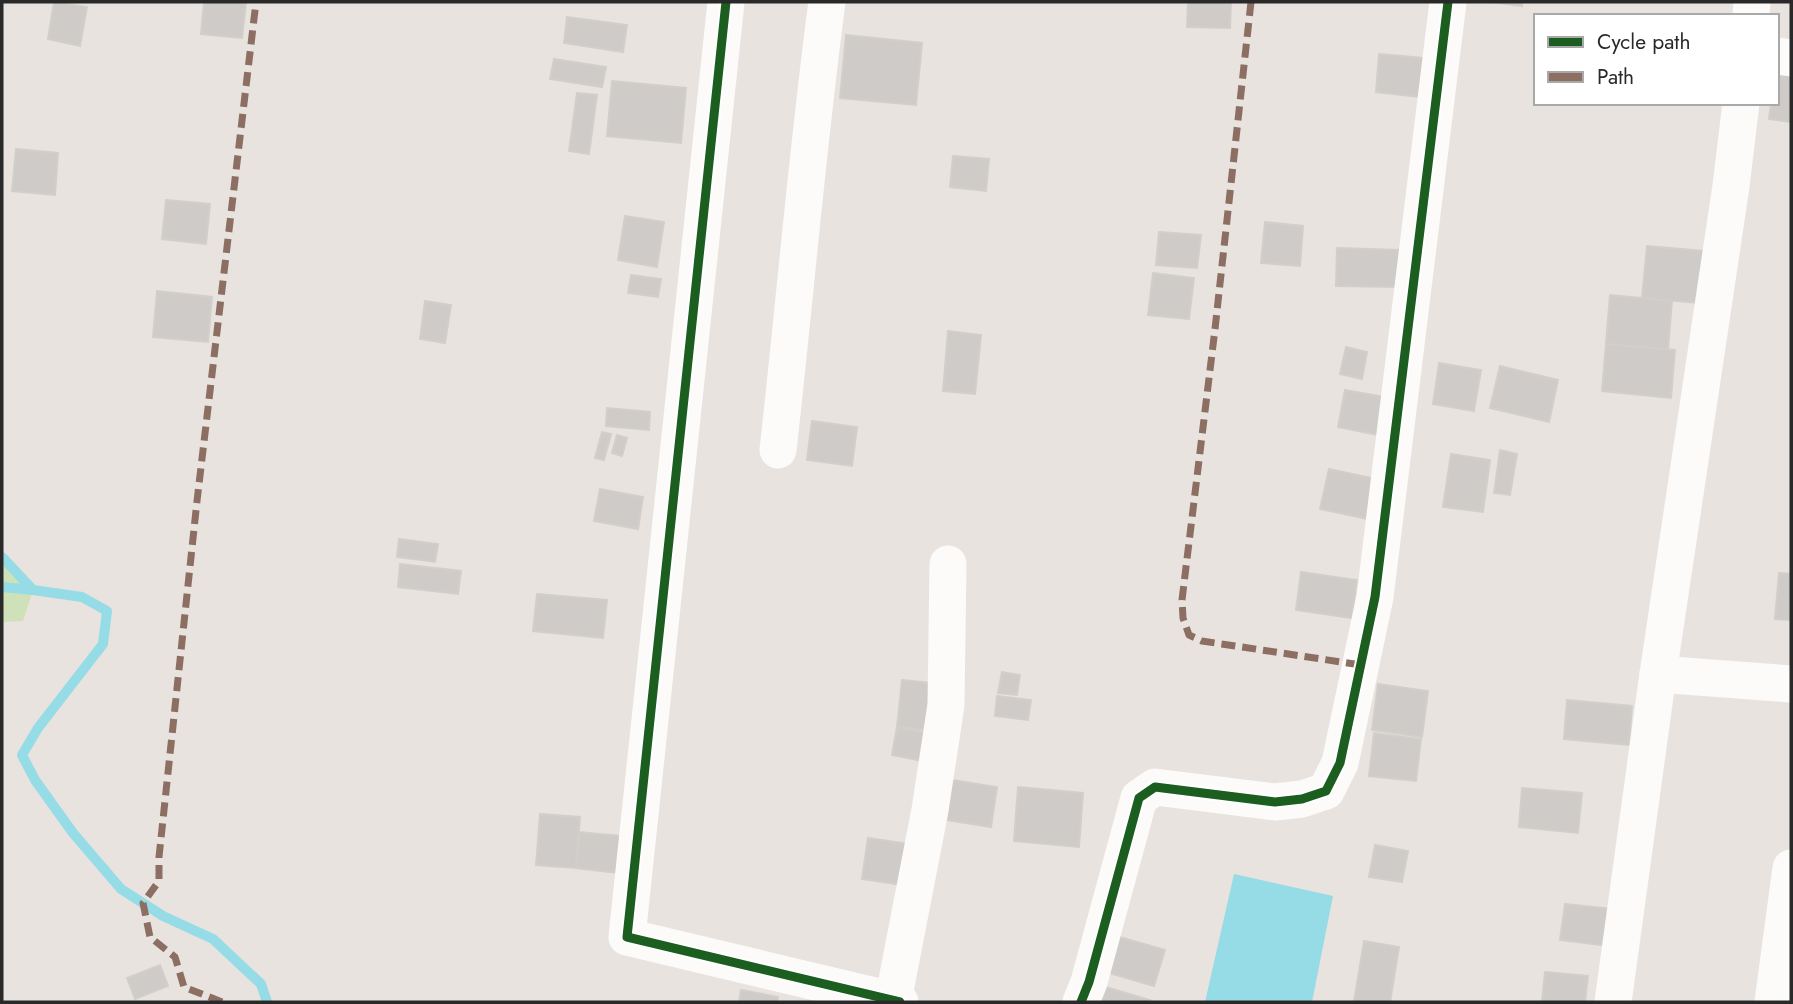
<svg xmlns="http://www.w3.org/2000/svg" width="1793" height="1004" font-family="Jost,sans-serif">
<style>
.green{fill:#cfe1b9}
.water{fill:#95dce6}
.lines{fill:none;stroke-linecap:round;stroke-linejoin:round}
.stream{stroke:#95dce6;stroke-width:10}
.building{fill:#cecbc8;stroke:#d2cfcb;stroke-width:2}
.minor{stroke:#fcfbfa;stroke-width:37}
.quiet{stroke:#8d6e63;stroke-width:7;stroke-dasharray:14 7;stroke-linecap:butt}
.cycleway-casing{stroke:#fff;stroke-width:13}
.cycleway{stroke:#1b5e20;stroke-width:9}
</style>
<rect width="100%" height="100%" fill="#e8e3de"/>
<path class="green" d="M2,557L33,590L23,621L2,622Z"/>
<path class="water" d="M1234,874L1333,896L1312,1002H1205Z"/>
<g class="lines">
<g class="stream">
<path d="M2,557L33,590L82,597L107,611L103,644L38,728L22,755L35,780L73,833L121,889L163,916L213,939L261,984L267,1002"/>
<path d="M2,587L33,590"/>
</g>
</g>
<g class="building">
<path d="M54,2L87,7L80,46L48,39Z"/>
<path d="M204,2H246L242,38L201,34Z"/>
<path d="M1188,2H1231L1230,28L1187,27Z"/>
<path d="M1492,2H1522V6Z"/>
<path d="M567,17L627,25L623,52L564,43Z"/>
<path d="M846,35L922,43L916,105L840,98Z"/>
<path d="M1379,54L1423,58L1419,97L1376,92Z"/>
<path d="M554,59L606,67L602,87L550,79Z"/>
<path d="M1777,74L1791,75V122L1769,119L1771,103H1777Z"/>
<path d="M612,81L686,88L681,143L607,136Z"/>
<path d="M577,93L597,95L589,154L569,151Z"/>
<path d="M16,149L58,153L55,195L12,191Z"/>
<path d="M953,156L989,159L986,191L950,187Z"/>
<path d="M166,200L210,204L206,244L162,239Z"/>
<path d="M625,216L664,222L657,267L618,260Z"/>
<path d="M1265,222L1303,226L1300,266L1261,263Z"/>
<path d="M1159,232L1201,235L1197,268L1156,265Z"/>
<path d="M1647,246L1704,251L1699,303L1642,298Z"/>
<path d="M1337,248L1400,250V287L1336,286Z"/>
<path d="M1153,273L1194,278L1189,319L1148,315Z"/>
<path d="M631,275L661,279L658,297L628,293Z"/>
<path d="M157,291L212,297L208,342L153,337Z"/>
<path d="M1610,295L1672,301L1668,350L1606,344Z"/>
<path d="M425,301L451,305L445,343L420,339Z"/>
<path d="M948,331L981,335L975,394L943,391Z"/>
<path d="M1606,344L1675,350L1671,398L1602,391Z"/>
<path d="M1346,347L1367,352L1362,379L1340,374Z"/>
<path d="M1439,363L1481,370L1474,411L1433,404Z"/>
<path d="M1500,366L1558,380L1549,422L1490,408Z"/>
<path d="M1345,390L1385,397L1378,435L1338,427Z"/>
<path d="M607,408L650,412L649,430L606,426Z"/>
<path d="M812,421L857,427L852,466L807,460Z"/>
<path d="M602,432L611,434L604,460L595,458Z"/>
<path d="M617,435L627,438L622,456L612,453Z"/>
<path d="M1500,450L1517,454L1510,495L1494,493Z"/>
<path d="M1451,454L1490,460L1483,512L1443,507Z"/>
<path d="M1329,469L1376,479L1368,519L1320,509Z"/>
<path d="M600,489L643,497L638,529L594,521Z"/>
<path d="M399,539L438,544L435,562L397,557Z"/>
<path d="M400,564L461,571L458,594L398,587Z"/>
<path d="M1301,572L1357,580L1352,618L1296,610Z"/>
<path d="M1779,573L1791,574V620L1775,619Z"/>
<path d="M537,594L607,600L603,638L533,631Z"/>
<path d="M1002,672L1020,675L1017,695L998,693Z"/>
<path d="M902,680L930,683L926,730L897,727Z"/>
<path d="M1378,684L1428,691L1422,737L1372,730Z"/>
<path d="M997,696L1031,700L1028,720L995,716Z"/>
<path d="M1567,700L1632,706L1629,745L1564,739Z"/>
<path d="M897,727L928,733L923,761L892,755Z"/>
<path d="M1374,733L1421,739L1416,781L1369,776Z"/>
<path d="M952,780L997,787L991,827L946,820Z"/>
<path d="M1018,787L1083,793L1079,847L1014,841Z"/>
<path d="M1522,788L1582,793L1578,833L1519,827Z"/>
<path d="M540,814L580,817L576,868L536,865Z"/>
<path d="M579,832L630,837L626,874L576,868Z"/>
<path d="M868,838L909,844L903,885L862,879Z"/>
<path d="M1375,845L1408,851L1402,882L1369,877Z"/>
<path d="M1565,904L1612,909L1608,946L1560,940Z"/>
<path d="M1116,936L1165,950L1154,986L1106,972Z"/>
<path d="M1364,941L1399,947L1390,1002H1354Z"/>
<path d="M160,965L168,986L135,999L127,978Z"/>
<path d="M1545,972L1588,976L1585,1002H1542Z"/>
<path d="M1102,986L1150,1000L1149,1002H1098Z"/>
<path d="M741,990L778,997L777,1002H739Z"/>
</g>
<g class="lines">
<g class="minor">
<path d="M726,2L627,937L900,1002"/>
<path d="M1751,16L1752,2"/>
<path d="M1777,56L1791,58"/>
<path d="M778,450C795,300 807,151 827,2"/>
<path d="M1658,674L1791,684"/>
<path d="M893,1001L930,810L946,705L948,564"/>
<path d="M1081,1002L1089,982L1139,798L1155,787L1275,802L1302,799L1326,791L1340,763L1375,597L1448,2"/>
<path d="M1613,1002L1658,674L1731,186L1741,103"/>
<path d="M1773,1002L1791,868"/>
</g>
<g class="quiet">
<path d="M1251,2L1215,329L1182,600L1183,618L1189,635L1202,641L1361,665"/>
<path d="M222,1002L184,987L175,957L150,937L143,903L159,881V857L197,501L256,2"/>
</g>
<defs>
<g id="cycleway">
<path d="M726,2L627,937L900,1002"/>
<path d="M1081,1002L1089,982L1139,798L1155,787L1275,802L1302,799L1326,791L1340,763L1375,597L1448,2"/>
</g>
</defs>
<use href="#cycleway" class="cycleway-casing"/>
<use href="#cycleway" class="cycleway"/>
</g>
<rect width="1793" height="1004" fill="none" stroke="#292929" stroke-width="7"/>
<rect x="1534" y="14" width="245" height="91" fill="#ffffff" stroke="#a9a9a9" stroke-width="2"/>
<rect x="1548" y="37" width="35" height="10" fill="#1b5e20" stroke="#a9a9a9" stroke-width="2"/>
<text x="1597" y="49" font-size="21" fill="#292929">Cycle path</text>
<rect x="1548" y="72" width="35" height="10" fill="#8d6e63" stroke="#a9a9a9" stroke-width="2"/>
<text x="1597" y="84" font-size="21" fill="#292929">Path</text>
</svg>
